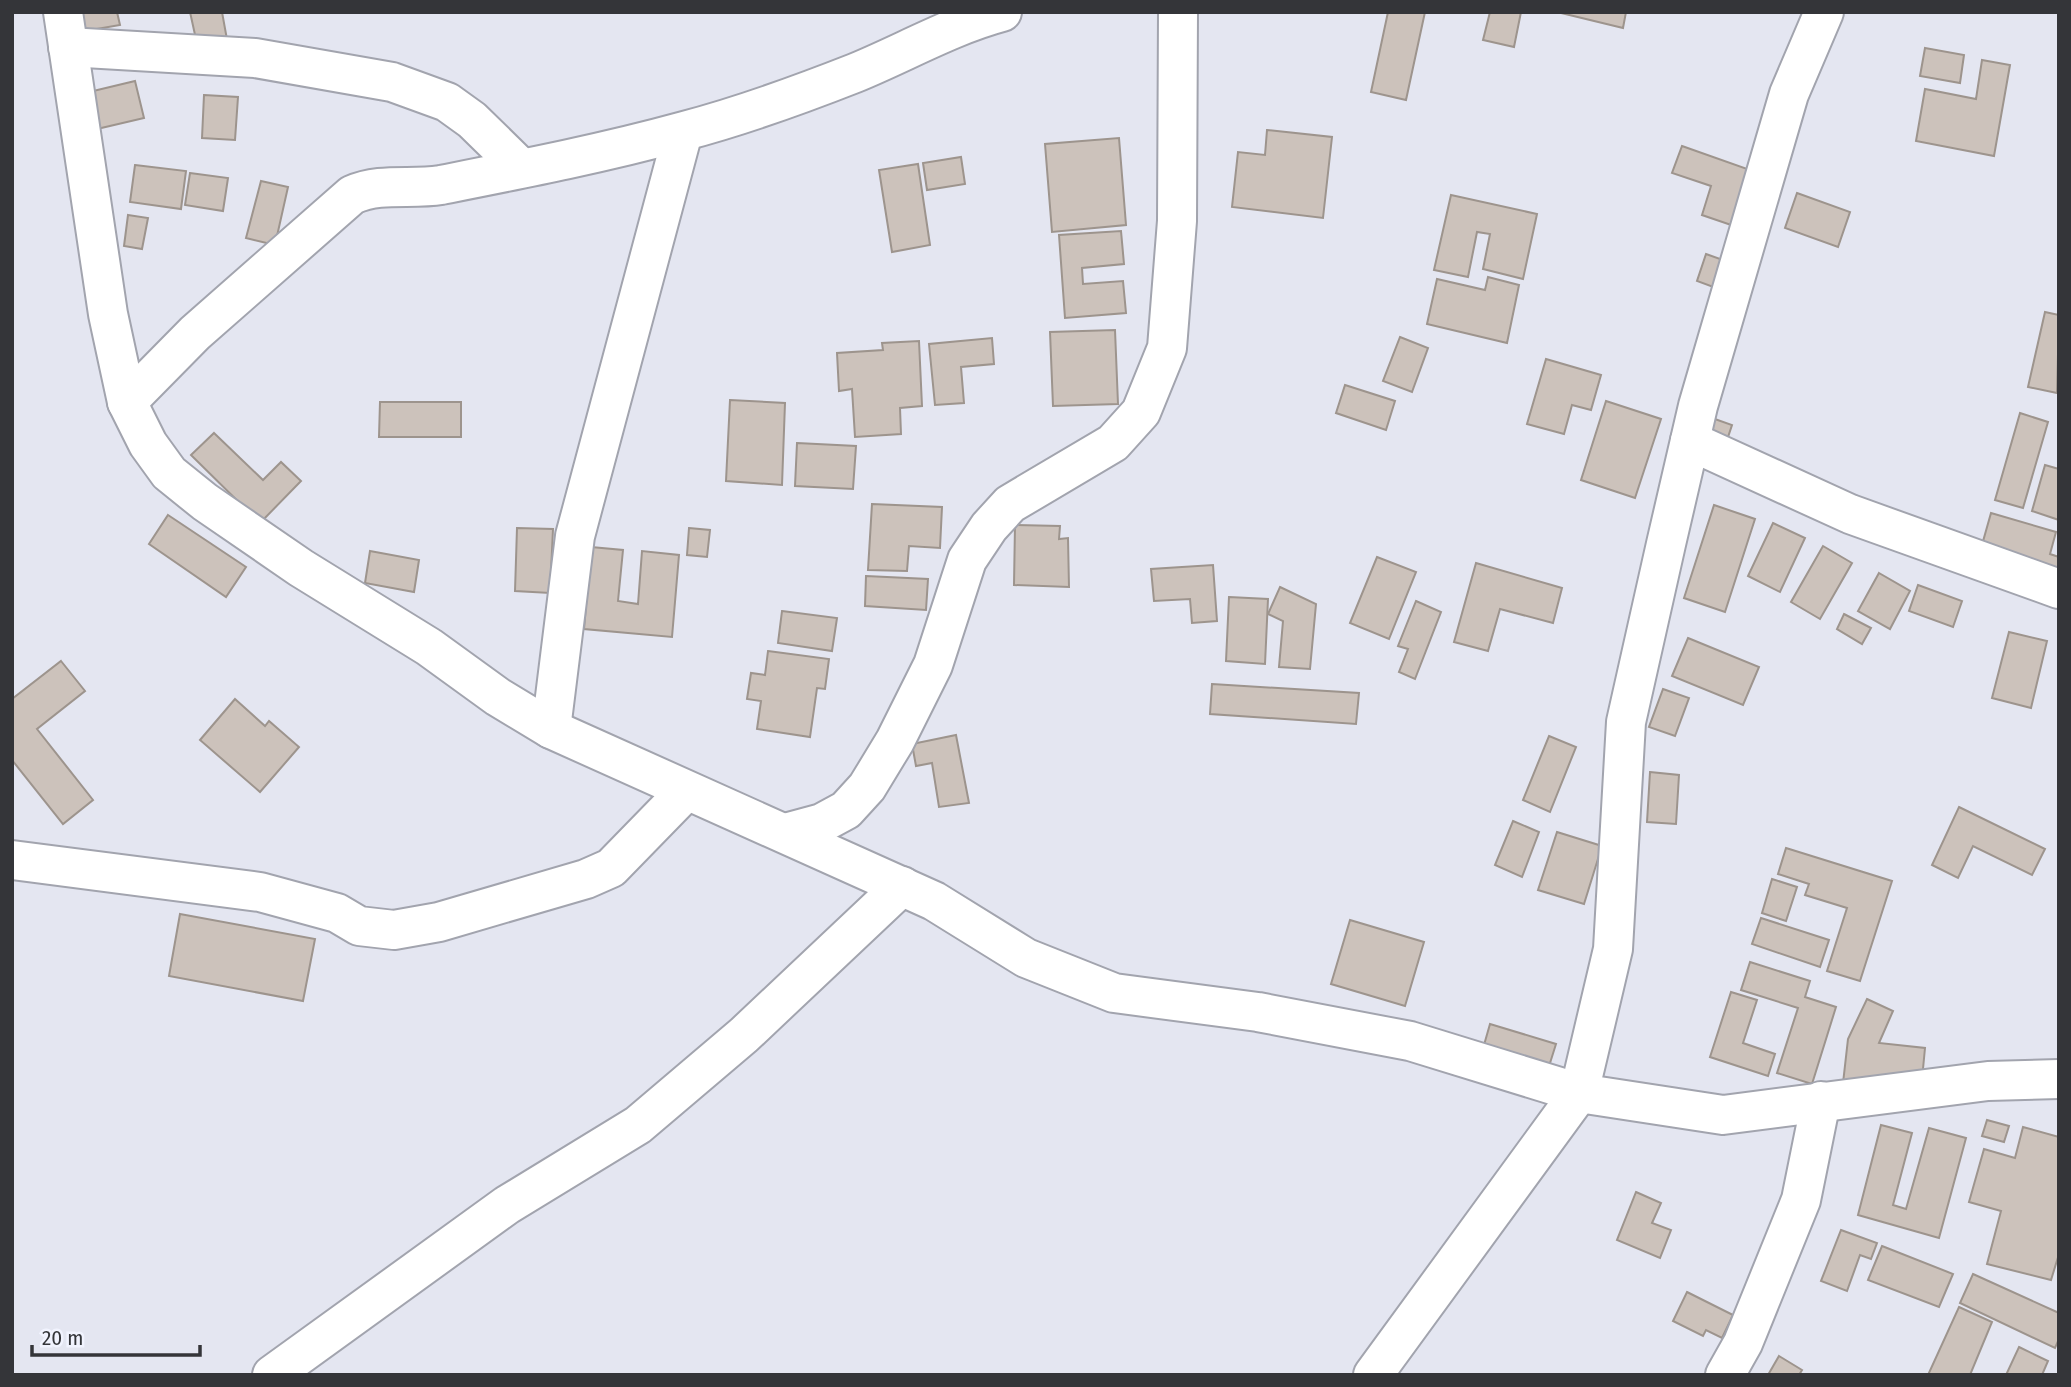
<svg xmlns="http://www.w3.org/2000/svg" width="2071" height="1387" font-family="'Fira Sans Condensed',sans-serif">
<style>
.building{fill:#ccc2bb;stroke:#9d948d;stroke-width:2}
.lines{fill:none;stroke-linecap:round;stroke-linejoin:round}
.street-casing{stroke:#a2a4ae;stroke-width:42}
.street{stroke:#fff;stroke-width:38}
</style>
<rect width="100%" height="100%" fill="#e4e6f1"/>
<g class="building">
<path d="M82,12H117L120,25L85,31Z"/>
<path d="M190,12H222L230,56L201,62Z"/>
<path d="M1388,12H1425L1406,100L1371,92Z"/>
<path d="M1490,12H1521L1514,47L1483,40Z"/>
<path d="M1557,12H1626L1623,28Z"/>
<path d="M1925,48L1964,55L1960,83L1920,76Z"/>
<path d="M1982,60L2010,65L1994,156L1916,141L1925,89L1976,99Z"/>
<path d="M135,81L144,118L97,129L89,92Z"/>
<path d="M204,95L238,97L235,140L202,138Z"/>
<path d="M1267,130L1332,137L1323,218L1232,207L1238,152L1265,155Z"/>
<path d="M1119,138L1126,225L1052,232L1045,144Z"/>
<path d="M1682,146L1753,171L1734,226L1702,215L1711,186L1672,173Z"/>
<path d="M961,157L965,184L927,190L923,163Z"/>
<path d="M918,164L930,245L892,252L879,170Z"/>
<path d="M135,165L186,171L181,209L130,202Z"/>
<path d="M190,173L228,178L223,211L185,205Z"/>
<path d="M261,181L288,187L275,245L246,238Z"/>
<path d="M1797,193L1850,212L1838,247L1785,228Z"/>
<path d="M1451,195L1537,214L1523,279L1483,269L1490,234L1477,232L1468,277L1434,270Z"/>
<path d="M128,215L148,218L142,249L124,246Z"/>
<path d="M1121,231L1124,264L1082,268L1083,284L1123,281L1126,313L1065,318L1059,235Z"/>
<path d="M1706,254L1726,261L1716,288L1697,281Z"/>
<path d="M1488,277L1519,285L1507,343L1427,324L1437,279L1485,290Z"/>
<path d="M2045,312L2059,315L2057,393L2028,387Z"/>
<path d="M1115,330L1118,404L1053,406L1050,332Z"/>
<path d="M1400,337L1428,348L1412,392L1383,381Z"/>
<path d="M992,338L994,364L961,367L964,403L935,405L929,344Z"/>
<path d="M919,341L922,406L900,408L901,434L855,437L852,389L839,391L837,353L883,350L882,343Z"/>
<path d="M1546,359L1601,375L1591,410L1572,405L1564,434L1527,424Z"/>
<path d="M1345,385L1395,401L1386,430L1336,413Z"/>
<path d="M730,400L785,403L782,485L726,481Z"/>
<path d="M1606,401L1661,419L1635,498L1581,480Z"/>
<path d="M380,402H461V437H379Z"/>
<path d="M2020,413L2048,422L2023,508L1995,500Z"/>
<path d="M1712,418L1732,425L1724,449L1704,443Z"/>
<path d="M214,433L263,480L281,462L301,481L260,523L191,455Z"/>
<path d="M797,443L856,446L853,489L795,486Z"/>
<path d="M2045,465L2059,469V520L2032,511Z"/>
<path d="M872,504L942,507L940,548L909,546L907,571L868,570Z"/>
<path d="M1714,505L1755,519L1725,612L1684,598Z"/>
<path d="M1991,513L2056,532L2050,554L2059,557V585L1980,552Z"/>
<path d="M168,515L246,567L226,597L149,544Z"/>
<path d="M1773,523L1805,538L1780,592L1748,576Z"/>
<path d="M1015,525L1060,526L1059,539L1068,538L1069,587L1014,585Z"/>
<path d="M517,528L553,529L550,593L515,591Z"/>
<path d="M689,528L710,530L707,557L687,555Z"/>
<path d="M1823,546L1852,563L1820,619L1791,602Z"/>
<path d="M591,547L623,550L618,601L638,604L642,551L679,555L672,637L584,629Z"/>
<path d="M370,551L419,560L414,592L365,583Z"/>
<path d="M1377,557L1416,572L1389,639L1350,623Z"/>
<path d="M1476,563L1562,588L1553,623L1500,609L1488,651L1454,642Z"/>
<path d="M1213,565L1217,621L1192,623L1190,599L1154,601L1151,569Z"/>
<path d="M1879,573L1910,591L1890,629L1858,611Z"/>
<path d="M866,576L928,579L926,610L865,606Z"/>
<path d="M1918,585L1962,601L1953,627L1909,611Z"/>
<path d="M1280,587L1316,604L1310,669L1279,667L1283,621L1268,614Z"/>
<path d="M1229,597L1268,599L1265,664L1226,661Z"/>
<path d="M1416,601L1441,612L1415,679L1399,672L1408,649L1398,646Z"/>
<path d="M782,611L837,618L832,651L778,643Z"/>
<path d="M1844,614L1871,628L1862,644L1837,629Z"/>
<path d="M2009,632L2047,641L2031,708L1992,698Z"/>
<path d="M1688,638L1759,667L1743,705L1672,676Z"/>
<path d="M768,651L829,659L825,689L817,688L810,737L757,729L761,701L747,699L751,673L765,675Z"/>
<path d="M61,661L85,691L37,729L93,800L63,824L12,760V699Z"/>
<path d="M1212,684L1359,693L1356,724L1210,714Z"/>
<path d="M1663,689L1689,698L1675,736L1649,727Z"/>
<path d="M235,699L265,726L269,721L299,747L260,792L200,740Z"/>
<path d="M956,735L969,803L939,807L932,763L916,766L912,744Z"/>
<path d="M1549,736L1576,747L1550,812L1523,800Z"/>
<path d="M1650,772L1679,775L1676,824L1647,822Z"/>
<path d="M1959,807L2045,849L2032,875L1973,846L1958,878L1932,865Z"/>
<path d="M1513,821L1539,832L1522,877L1495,865Z"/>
<path d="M1557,832L1602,846L1584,904L1538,890Z"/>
<path d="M1786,848L1892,881L1860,981L1827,971L1847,908L1805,895L1809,884L1778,874Z"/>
<path d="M1772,879L1797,887L1786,921L1762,913Z"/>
<path d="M180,914L315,939L303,1001L169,976Z"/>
<path d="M1761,918L1829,940L1820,967L1752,944Z"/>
<path d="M1350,920L1424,942L1405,1006L1331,984Z"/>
<path d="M1750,962L1810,981L1805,997L1836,1007L1812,1084L1777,1073L1798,1008L1741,990Z"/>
<path d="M1731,992L1757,1000L1743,1043L1775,1054L1768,1076L1710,1057Z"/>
<path d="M1867,999L1893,1011L1879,1043L1925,1048L1920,1100L1841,1101L1848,1039Z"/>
<path d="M1490,1024L1556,1044L1545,1079L1480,1059Z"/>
<path d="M1987,1120L2009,1126L2004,1142L1982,1136Z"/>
<path d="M1881,1125L1912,1133L1893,1205L1906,1209L1929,1128L1966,1138L1939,1238L1858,1215Z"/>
<path d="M2023,1127L2059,1137V1254L2051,1280L1987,1264L2001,1211L1969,1202L1984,1149L2015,1158Z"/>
<path d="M1636,1192L1661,1203L1652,1223L1671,1230L1660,1258L1617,1240Z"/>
<path d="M1841,1230L1877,1243L1871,1259L1860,1255L1847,1291L1821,1281Z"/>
<path d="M1882,1246L1953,1274L1939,1307L1868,1280Z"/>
<path d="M1973,1274L2059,1313V1339L2055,1348L1960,1303Z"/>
<path d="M1687,1292L1733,1315L1722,1338L1706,1330L1703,1336L1673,1321Z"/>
<path d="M1959,1307L1992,1322L1970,1375H1928Z"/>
<path d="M2019,1347L2048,1361L2042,1375H2006Z"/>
<path d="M1779,1356L1802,1370L1799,1375H1768Z"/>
</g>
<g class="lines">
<defs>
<g id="street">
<path d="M63,12L108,314L127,402L148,444L169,473L205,502L301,568L429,647L498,697L551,729L934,901L1026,958L1114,993L1258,1012L1410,1041L1579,1093L1723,1115L1988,1081L2059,1079"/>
<path d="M68,47L255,58L392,82L447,102L472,120L520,167"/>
<path d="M127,402L195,333L352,195C382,182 410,190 441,185C522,169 604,153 684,131C742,116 799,95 855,73C904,53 950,26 1002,12"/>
<path d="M1690,441L1850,514L2059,589"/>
<path d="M551,729L575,536L683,132"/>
<path d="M785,833L822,823L846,810L867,787L895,741L933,665L967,560L989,527L1010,504L1113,443L1141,412L1167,348L1177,221L1178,12"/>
<path d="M12,860L260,892L337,913L359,926L394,930L439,922L586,879L611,868L686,791"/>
<path d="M272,1375L507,1205L638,1125L744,1035L902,886"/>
<path d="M1373,1375L1579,1093L1613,949L1626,722L1666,544L1698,406L1789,94L1824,12"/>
<path d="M1725,1375L1743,1343L1801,1200L1821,1101"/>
</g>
</defs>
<use href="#street" class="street-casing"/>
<use href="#street" class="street"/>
</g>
<rect width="2071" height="1387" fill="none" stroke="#343539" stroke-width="28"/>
<path d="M32 1345v10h168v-10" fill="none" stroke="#343539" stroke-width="3.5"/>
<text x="42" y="1345" font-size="21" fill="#343539" stroke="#f1f3fe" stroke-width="5" paint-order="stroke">20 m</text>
</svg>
